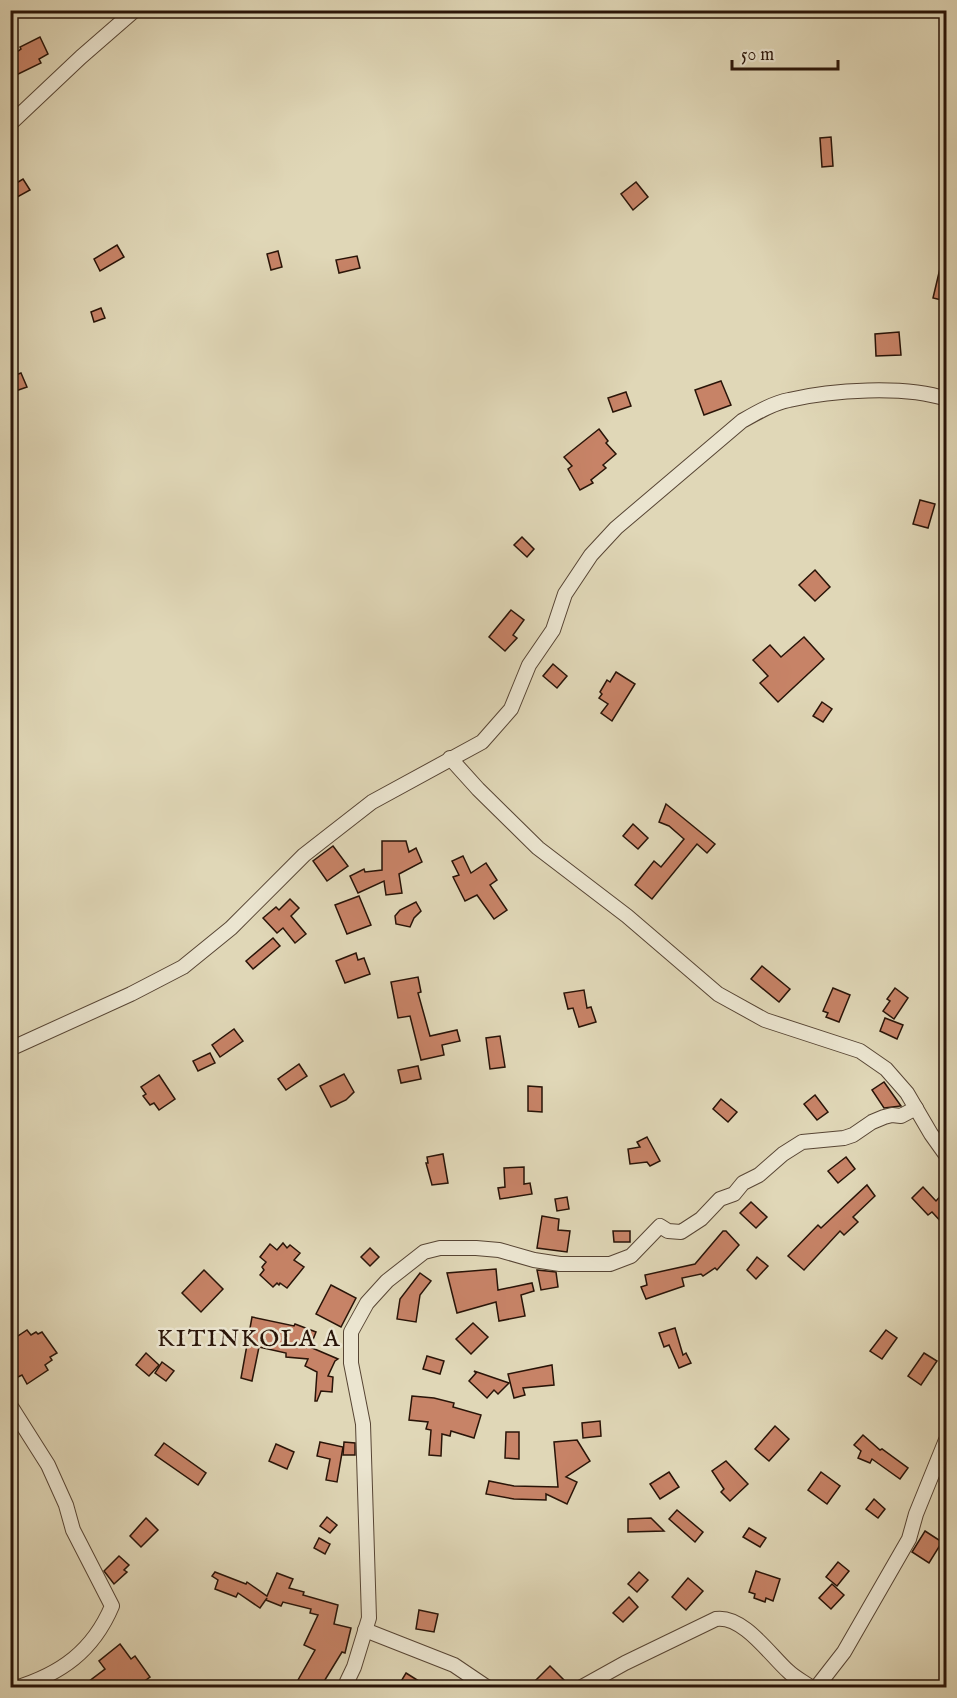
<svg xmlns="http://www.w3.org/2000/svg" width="957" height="1698" font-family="'IM FELL English',serif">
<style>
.building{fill:#c78367;stroke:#291408;stroke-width:1.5}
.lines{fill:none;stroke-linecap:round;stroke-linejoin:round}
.minor-casing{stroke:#574534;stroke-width:16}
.minor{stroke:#ebe5d0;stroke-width:14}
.labels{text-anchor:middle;stroke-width:5;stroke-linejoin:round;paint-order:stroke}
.quarter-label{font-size:24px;letter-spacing:1.5px;fill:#291408;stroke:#ebe5d0}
</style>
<rect width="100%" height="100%" fill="#e0d7b7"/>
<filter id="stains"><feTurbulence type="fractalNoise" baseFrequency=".00333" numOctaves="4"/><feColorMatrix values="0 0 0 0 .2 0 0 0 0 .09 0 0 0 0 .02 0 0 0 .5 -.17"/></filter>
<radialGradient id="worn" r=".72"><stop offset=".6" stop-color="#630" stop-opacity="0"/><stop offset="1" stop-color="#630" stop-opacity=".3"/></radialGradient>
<g class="building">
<path d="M40,37L48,54L39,59L41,63L10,78V57L21,49L20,47Z"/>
<path d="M831,137L833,166L822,167L820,138Z"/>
<path d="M23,179L30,190L10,201V187Z"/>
<path d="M636,182L648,197L633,210L621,194Z"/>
<path d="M117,245L124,257L100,271L94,259Z"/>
<path d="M278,251L282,267L271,270L267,254Z"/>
<path d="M357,256L360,268L339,273L336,260Z"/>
<path d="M942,260L946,261V301L933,298Z"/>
<path d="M101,308L105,318L94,322L91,312Z"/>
<path d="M899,332L901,355L876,356L875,334Z"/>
<path d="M21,373L27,387L10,393V377Z"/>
<path d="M721,381L731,405L704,415L695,390Z"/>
<path d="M626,392L631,406L613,412L608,398Z"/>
<path d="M599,429L608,441L606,443L616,454L603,465L606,468L591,480L593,483L580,490L568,469L572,466L564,457Z"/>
<path d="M920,500L935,504L928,528L913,524Z"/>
<path d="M522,537L534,549L527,557L514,545Z"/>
<path d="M815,570L830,587L815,601L799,585Z"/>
<path d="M511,610L524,620L513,635L517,638L505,651L489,637Z"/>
<path d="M804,637L824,659L778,702L760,683L768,676L753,660L770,645L781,657Z"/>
<path d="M553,664L567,676L557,688L543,676Z"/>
<path d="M616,672L635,684L612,721L601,713L608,704L599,698L602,694L600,692L607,680L610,682Z"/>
<path d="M822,702L832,709L823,722L813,716Z"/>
<path d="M666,804L715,844L707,853L697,844L652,899L635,885L654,861L661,867L684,839L669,826L659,822Z"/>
<path d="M633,824L648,838L638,849L623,836Z"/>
<path d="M382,841H406L409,852L416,848L422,862L399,874L402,893L386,895L384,881L358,893L350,876L364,869L365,872L382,870Z"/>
<path d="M333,846L348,866L327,881L313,861Z"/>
<path d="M463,856L471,873L486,863L497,880L490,885L507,910L494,919L477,895L465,901L453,877L459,875L452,861Z"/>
<path d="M359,896L371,925L347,934L335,905Z"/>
<path d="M290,899L299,908L291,916L306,934L295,943L283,928L277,933L263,918L276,907L279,910Z"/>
<path d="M416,902L421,911L414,918L410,927L396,924L395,916L400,910Z"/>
<path d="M273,938L280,946L253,969L246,961Z"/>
<path d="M356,953L358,960L364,958L370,974L345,983L336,961Z"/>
<path d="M762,966L790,989L779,1002L751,979Z"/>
<path d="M418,977L421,992L418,993L430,1036L457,1030L460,1041L442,1045L444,1055L421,1060L410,1016L398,1018L391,982Z"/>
<path d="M833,988L850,995L839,1022L826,1017L828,1013L823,1011Z"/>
<path d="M895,988L908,998L894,1019L883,1011L890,1001L887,999Z"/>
<path d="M584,990L587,1008L591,1007L596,1022L579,1027L573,1008L568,1009L564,993Z"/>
<path d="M885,1018L903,1025L897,1039L880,1031Z"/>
<path d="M234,1029L243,1041L220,1057L212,1045Z"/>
<path d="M500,1036L505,1067L490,1069L486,1038Z"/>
<path d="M210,1053L215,1063L198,1071L193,1061Z"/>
<path d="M299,1064L307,1076L286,1090L278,1079Z"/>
<path d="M418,1066L421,1079L401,1083L398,1070Z"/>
<path d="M344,1074L354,1092L346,1100L331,1107L320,1086Z"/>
<path d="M159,1075L175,1099L159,1110L154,1103L150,1105L143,1096L146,1094L141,1087Z"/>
<path d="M884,1082L901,1106L884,1108L872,1090Z"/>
<path d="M528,1086L542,1087V1112L528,1111Z"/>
<path d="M815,1095L828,1112L817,1120L804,1104Z"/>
<path d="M721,1099L737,1112L728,1122L713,1109Z"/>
<path d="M647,1137L660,1161L650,1166L647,1162L630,1164L628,1149L640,1147L637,1142Z"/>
<path d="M443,1154L448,1183L432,1185L426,1163H428L427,1157Z"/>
<path d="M846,1157L855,1169L838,1183L828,1171Z"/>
<path d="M524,1167V1184L530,1183L532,1194L500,1199L498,1188L505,1187L504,1168Z"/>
<path d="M867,1185L875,1196L853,1217L858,1222L844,1235L840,1231L804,1270L788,1256L818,1225L821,1228Z"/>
<path d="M923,1187L936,1201L946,1190V1227L932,1212L928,1215L912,1198Z"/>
<path d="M567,1197L569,1209L557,1211L555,1199Z"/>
<path d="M751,1202L767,1217L756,1228L740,1213Z"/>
<path d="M542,1216L559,1219L558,1230L570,1231L567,1252L537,1248Z"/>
<path d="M613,1231H630V1242H614Z"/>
<path d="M723,1231H726L739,1245L717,1270L715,1268L703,1276L701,1274L682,1278L684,1286L646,1299L641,1287L647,1285L645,1275L695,1264Z"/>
<path d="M283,1243L287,1248L290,1245L300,1253L294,1260L304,1267L287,1288L280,1283L279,1285L277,1283L273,1287L260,1275L264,1270L262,1267L266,1262L260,1257L270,1244L277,1250Z"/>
<path d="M370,1248L379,1257L370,1266L361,1257Z"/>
<path d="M757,1257L768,1266L756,1279L747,1270Z"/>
<path d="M496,1269L498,1290L532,1283L534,1291L521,1295L525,1316L499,1321L496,1302L457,1313L447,1273Z"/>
<path d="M204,1270L223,1289L201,1312L182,1293Z"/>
<path d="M537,1270L556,1272L558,1287L541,1290Z"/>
<path d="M420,1273L431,1281L420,1295L416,1322L397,1319L400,1299Z"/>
<path d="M331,1285L356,1298L341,1327L316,1314Z"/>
<path d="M252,1317L294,1326L295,1324L316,1332L310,1347L338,1359L335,1361L328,1376L333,1377L332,1392L321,1391L317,1401H315L317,1372L305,1366L308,1359L286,1357V1353L259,1347L252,1381L241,1378Z"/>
<path d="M473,1323L488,1337L471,1354L456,1339Z"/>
<path d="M675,1328L683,1355L686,1353L691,1363L679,1368L669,1345L664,1347L659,1333Z"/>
<path d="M27,1330L31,1335L36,1332L38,1334L42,1332L57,1353L50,1357L52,1360L45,1365L48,1370L27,1384L22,1375L16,1378L10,1369V1349L16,1345L12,1340Z"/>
<path d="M886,1330L897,1338L882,1359L870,1351Z"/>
<path d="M146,1353L159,1365L149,1376L136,1365Z"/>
<path d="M924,1353L937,1361L921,1385L908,1376Z"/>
<path d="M427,1356L444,1361L440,1374L423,1369Z"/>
<path d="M162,1362L174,1371L166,1381L155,1373Z"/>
<path d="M552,1365L554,1385L523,1388L525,1395L514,1398L508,1374Z"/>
<path d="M474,1371L477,1372L509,1383L498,1394L494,1390L487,1398L469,1381L476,1373Z"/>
<path d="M412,1396L434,1398L454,1403L453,1407L481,1415L474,1438L451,1431L450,1436L442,1434L441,1456L429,1455L431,1430L426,1429L428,1422L409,1420Z"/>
<path d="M600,1421L601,1436L583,1438L582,1423Z"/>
<path d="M775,1426L789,1439L769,1461L755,1449Z"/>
<path d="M506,1432H519V1459L505,1458Z"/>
<path d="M863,1435L880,1450L882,1449L908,1468L900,1479L872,1459L870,1463L858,1458L861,1451L854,1445Z"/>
<path d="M577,1440L590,1461L566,1477L577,1482L567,1504L546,1494V1500L514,1499L486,1494L489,1481L514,1486L558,1487L554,1442Z"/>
<path d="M320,1442L343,1447L337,1482L326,1480L330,1459L317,1456Z"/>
<path d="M344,1442L355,1443V1455H343Z"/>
<path d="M164,1443L206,1473L198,1485L155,1455Z"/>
<path d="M276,1444L294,1452L287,1469L269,1461Z"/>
<path d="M726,1461L748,1484L730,1501L721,1492L724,1489L712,1471Z"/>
<path d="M669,1472L679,1487L660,1499L650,1484Z"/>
<path d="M821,1472L840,1486L827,1504L808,1490Z"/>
<path d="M874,1499L885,1509L878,1518L866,1509Z"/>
<path d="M677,1510L703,1532L695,1542L669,1519Z"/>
<path d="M327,1517L337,1525L330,1533L320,1526Z"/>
<path d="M146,1518L158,1530L141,1547L130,1536Z"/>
<path d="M651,1518L664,1531L628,1532V1519Z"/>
<path d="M749,1528L766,1538L760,1547L743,1537Z"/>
<path d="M925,1531L942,1542L929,1563L912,1552Z"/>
<path d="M319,1538L330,1544L325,1554L314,1548Z"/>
<path d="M119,1556L129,1565L124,1570L127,1572L114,1584L104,1571Z"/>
<path d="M838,1562L849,1571L837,1586L826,1577Z"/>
<path d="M756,1571L780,1579L773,1601L766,1598L765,1602L754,1598L755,1594L749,1592Z"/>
<path d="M215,1572L246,1584L247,1582L267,1596L277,1573L293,1579L289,1588L304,1592L303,1595L338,1605L334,1624L351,1628L345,1653L342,1652L320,1688H311L298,1680L315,1650L304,1645L318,1615L310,1613L311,1609L283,1602L281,1606L266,1600L267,1598L260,1608L238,1593L236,1597L215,1589L218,1580L212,1576Z"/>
<path d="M639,1572L648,1580L637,1592L628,1584Z"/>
<path d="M688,1578L703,1591L686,1610L672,1597Z"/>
<path d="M832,1584L844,1595L831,1609L819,1598Z"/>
<path d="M629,1597L638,1607L623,1622L613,1613Z"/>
<path d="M419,1610L438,1614L434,1632L416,1629Z"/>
<path d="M120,1644L131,1659L135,1656L150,1677L135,1688H80L105,1669L99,1661Z"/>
<path d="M550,1666L566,1682L560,1688H528Z"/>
<path d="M406,1673L430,1688H397Z"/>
</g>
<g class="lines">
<defs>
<g id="minor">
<path d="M10,124L81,57L135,10"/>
<path d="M450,758L478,789L538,848L627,916L718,994L765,1020L860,1051L886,1069L907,1093L931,1134L946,1155"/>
<path d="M10,1049L131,994L183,967L231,928L304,855L372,802L482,742L511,709L529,665L553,630L565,594L591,555L616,528L742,421C756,413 773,403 789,400C831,390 905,385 946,399"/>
<path d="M10,1405L48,1465L66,1505L73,1530L112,1606C93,1651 61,1674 15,1688"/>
<path d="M365,1630L454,1665L488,1688"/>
<path d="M344,1688L354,1667L369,1618L363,1424L351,1363V1332L367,1303L387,1281L424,1252L440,1248H476L499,1250L534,1260L560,1264H610L631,1256L660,1226L668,1231L681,1232L701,1219L720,1199L734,1194L743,1183L759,1175L783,1154L802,1142L844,1138L853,1135L872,1122L884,1117L892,1115L901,1116L916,1108"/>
<path d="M580,1688L625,1663L716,1619C743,1615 770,1655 788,1671C795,1678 804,1682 812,1688"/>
<path d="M816,1688L844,1652L909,1539L916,1514L946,1440"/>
</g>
</defs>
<use href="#minor" class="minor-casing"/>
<use href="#minor" class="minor"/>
</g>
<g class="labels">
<g class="quarter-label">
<text x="249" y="1346">KITINKOLA A</text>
</g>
</g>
<rect width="957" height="1698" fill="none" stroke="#e0d7b7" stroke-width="36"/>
<rect x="12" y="12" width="933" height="1674" fill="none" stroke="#291408" stroke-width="3"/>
<rect x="18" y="18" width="921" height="1662" fill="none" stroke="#291408" stroke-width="1.5"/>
<path d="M732 60v9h106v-9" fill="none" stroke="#291408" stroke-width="3"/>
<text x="741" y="60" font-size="18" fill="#291408" stroke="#ebe5d0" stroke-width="4.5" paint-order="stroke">50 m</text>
<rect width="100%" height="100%" filter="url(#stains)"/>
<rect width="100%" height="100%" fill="url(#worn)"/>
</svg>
